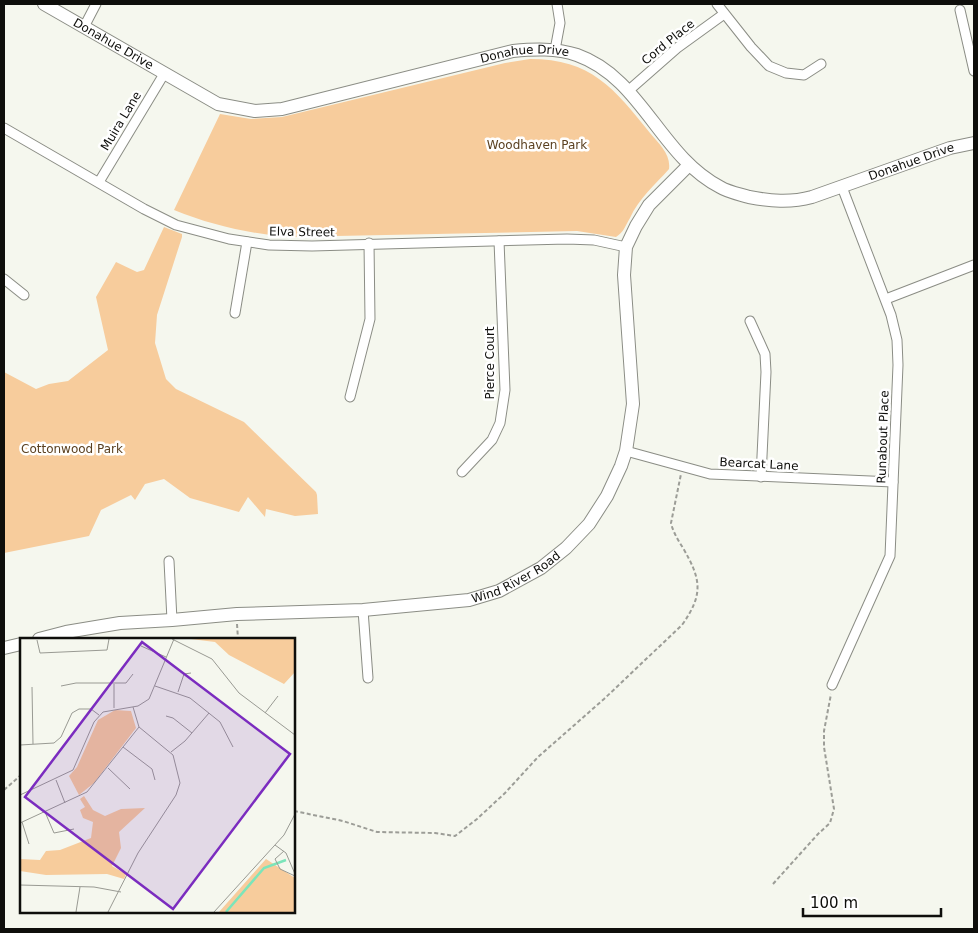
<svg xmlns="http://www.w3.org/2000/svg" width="978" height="933" font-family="'DejaVu Sans',sans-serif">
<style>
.park{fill:#f7cc9c}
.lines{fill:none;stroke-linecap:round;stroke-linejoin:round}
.street-casing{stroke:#8b8d85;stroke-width:11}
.secondary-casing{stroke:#8b8d85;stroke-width:14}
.path{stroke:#9c9d97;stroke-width:2;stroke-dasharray:4 2.5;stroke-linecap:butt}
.street{stroke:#fff;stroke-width:9}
.secondary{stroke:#fff;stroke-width:12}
.labels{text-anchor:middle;stroke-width:5;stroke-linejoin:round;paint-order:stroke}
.street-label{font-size:12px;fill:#0e0e0b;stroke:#fff}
.park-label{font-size:12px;fill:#5b4121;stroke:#fff}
.inset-river{fill:none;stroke:#7be5ba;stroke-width:2.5}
.inset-road{fill:none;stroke:#999a93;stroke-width:1}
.view{fill:#7b2cbf;fill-opacity:0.15;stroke:#7b2cbf;stroke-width:2.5}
.inset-edge{fill:none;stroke:#0e0e0b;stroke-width:2.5}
</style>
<rect width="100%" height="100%" fill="#f5f7ee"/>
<g class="park">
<path d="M530,59C591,59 614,88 650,133C659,144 671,154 669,169C655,185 639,198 630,218C625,226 624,232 616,237L577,231L287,237C247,233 211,225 174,210L220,114L251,119L282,117L505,63Z"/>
<path d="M164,227L182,234V237L157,315L155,343L166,379L176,389L244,422L316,492L317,495L318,514L295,516L266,509L265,517L248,497L239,512L190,498L164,479L145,484L135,500L131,495L101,510L89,536L4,553V372L36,389L49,384L68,381L108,350L96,297L116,262L137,272L144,270Z"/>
</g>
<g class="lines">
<defs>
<g id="street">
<path d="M717,4L751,47L769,66L786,73L804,75L821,64"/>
<path d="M960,10L974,71"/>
<path d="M84,27L96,4"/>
<path d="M555,50L560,23L557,4"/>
<path d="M628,91L677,48L724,14"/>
<path d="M4,128L144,209L176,225L229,239L269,245L312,246L567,239L594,240L626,247"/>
<path d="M99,182L164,74"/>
<path d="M4,279L24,295"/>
<path d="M886,299L974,265"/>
<path d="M235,313L247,242"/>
<path d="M750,321L765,354L766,372L761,477"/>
<path d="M350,397L370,319L369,243"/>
<path d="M626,451L710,474L893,482"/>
<path d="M462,472L492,440L500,423L505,390L499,241"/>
<path d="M169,561L172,620"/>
<path d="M363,610L368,678"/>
<path d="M832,685L890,556L898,365L897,340L891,315L842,187"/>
</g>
<g id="secondary">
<path id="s1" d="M44,4L218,104L255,111L282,109L513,51C534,49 556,48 577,55C642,78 660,156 720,187C728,192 739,194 749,197C770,201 790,203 812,197L950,148L974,143"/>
<path id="s2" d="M39,639L66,632L120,623L172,620L237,614L363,610L469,600L499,591L541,568L566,548L589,524L607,496L621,466L626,451L633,404L624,275L626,247L636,226L649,205L689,165"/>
<path d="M4,648L21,644"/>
</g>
</defs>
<use href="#street" class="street-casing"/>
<use href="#secondary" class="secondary-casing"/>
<g class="path">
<path d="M237,624L238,639"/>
<path d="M4,790L21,775"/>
<path d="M294,811L343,821L377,832L435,833L455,836L477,819L505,793L538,757L604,699L682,625C704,594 701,579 683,548C678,540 673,532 671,523L681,474"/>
<path d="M773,884L818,834L830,823L834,809L824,747V731L831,694"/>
</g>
<use href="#street" class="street"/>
<use href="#secondary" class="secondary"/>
</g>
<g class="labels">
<g class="street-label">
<text transform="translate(668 42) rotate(-39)" y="4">Cord Place</text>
<text dy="4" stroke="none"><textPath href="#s1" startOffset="80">Donahue Drive</textPath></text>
<text dy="4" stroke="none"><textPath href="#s1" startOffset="515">Donahue Drive</textPath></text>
<text transform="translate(121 121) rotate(-59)" y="4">Muira Lane</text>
<text dy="4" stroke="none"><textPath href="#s1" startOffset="965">Donahue Drive</textPath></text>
<text transform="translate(302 232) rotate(1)" y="4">Elva Street</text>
<text transform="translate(490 363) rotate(-90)" y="4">Pierce Court</text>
<text transform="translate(883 437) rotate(-88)" y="4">Runabout Place</text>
<text transform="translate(759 464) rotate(3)" y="4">Bearcat Lane</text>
<text dy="4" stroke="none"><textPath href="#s2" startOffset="485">Wind River Road</textPath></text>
</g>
<g class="park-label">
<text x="537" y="149">Woodhaven Park</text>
<text x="72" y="453">Cottonwood Park</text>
</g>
</g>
<g transform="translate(20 638)">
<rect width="275" height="275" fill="#f5f7ee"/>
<path d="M171,1H275V34L264,46L209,17L195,4ZM246,221L275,240V274H199Z" fill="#f7cc9c"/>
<path d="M95,72L111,73L116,90L74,145L59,157L49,138L57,129L78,82ZM64,158L73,172L85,178L101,171L125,170L99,194L101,210L92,228L106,236L104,241L87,236L26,237L0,233V221L20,222L26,213L40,212L71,200L73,184L63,180L60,172L65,169L60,161Z" fill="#f7cc9c"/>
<path class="inset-river" d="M206,274L244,230L266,222"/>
<path class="inset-road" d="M152,1L192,21L219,55L275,97M17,2L20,15L87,12L89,1M121,8L146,19M94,46V70M41,48L56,45H106L113,36M135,48L170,60L200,84L213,109M12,49L13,106M158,54L164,36L171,35M245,75L258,58M146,78L153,80L172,95M0,107L34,105L41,99L52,75L59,71H71L79,77M103,109L132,131L135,142M151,114L165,103L189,75M88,130L110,151M36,142L45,165M0,157L53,132L74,84L83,74L118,68L129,61L154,1M25,174L34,195L54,191M2,184L9,206M0,185L67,154L119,89M255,207L266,215L275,236M264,213L255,221L260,231L275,238M0,247L74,249L101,254M56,274L60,249M88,274L118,215L156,157L160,145L153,117L119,89L113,69M194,274L264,197L275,176"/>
<path class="view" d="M122,4L270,116L153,271L5,159Z"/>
<rect width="275" height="275" class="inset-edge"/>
</g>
<rect width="978" height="933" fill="none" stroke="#0e0e0b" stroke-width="10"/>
<path d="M803 908v8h138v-8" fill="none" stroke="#0e0e0b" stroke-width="2.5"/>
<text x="810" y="908" font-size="15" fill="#0e0e0b" stroke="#ffffff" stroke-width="4" paint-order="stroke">100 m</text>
</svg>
